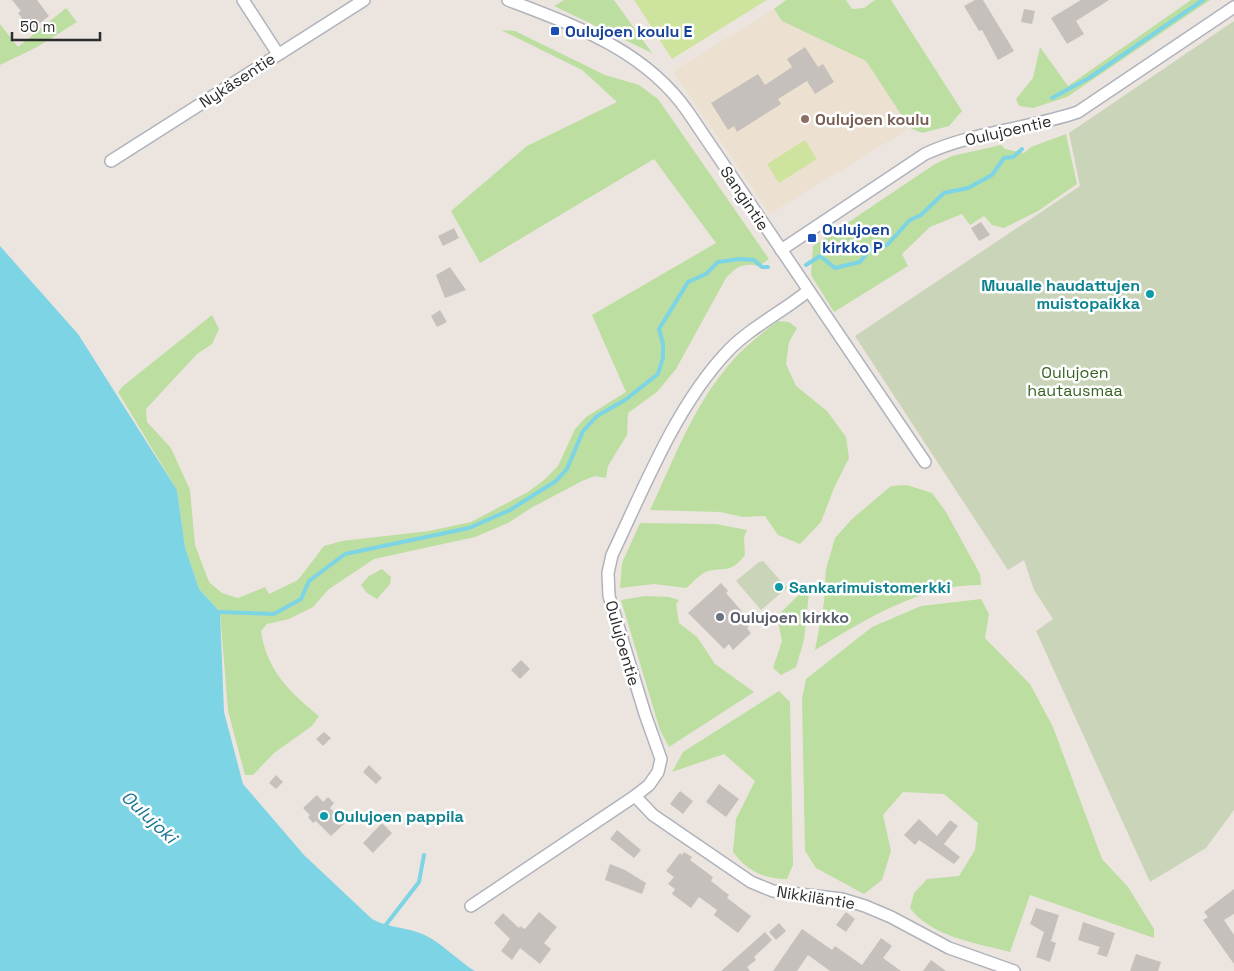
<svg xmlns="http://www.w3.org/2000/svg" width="1234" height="971" font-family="'Space Grotesk',sans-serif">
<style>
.education{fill:#ece0d1}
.green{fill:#bcdea1}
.cemetery{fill:#c9d4b8}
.pitch{fill:#cee49e}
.water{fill:#7cd4e4}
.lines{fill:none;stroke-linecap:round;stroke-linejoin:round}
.stream{stroke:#7cd4e4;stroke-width:4}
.building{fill:#c5c0bb}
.minor-casing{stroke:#b0b3bb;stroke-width:14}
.minor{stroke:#fff;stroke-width:11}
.transit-dot{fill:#1a4fb4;stroke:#fff;stroke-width:2}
.education-dot{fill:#8d6e63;stroke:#fff;stroke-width:2}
.culture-dot{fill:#0f9aa8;stroke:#fff;stroke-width:2}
.worship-dot{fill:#6b7280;stroke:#fff;stroke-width:2}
.labels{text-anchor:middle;stroke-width:5;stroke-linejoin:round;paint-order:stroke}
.transit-label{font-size:16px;font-weight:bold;fill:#164399;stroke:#fff;text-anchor:start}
.street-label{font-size:16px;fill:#2c2c2c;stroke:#fff}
.education-label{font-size:16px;font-weight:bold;fill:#785e54;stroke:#fff;text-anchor:start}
.culture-label{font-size:16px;font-weight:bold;fill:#0d838f;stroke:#fff;text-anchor:start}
.park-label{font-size:16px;fill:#366321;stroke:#fff}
.worship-label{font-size:16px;font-weight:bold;fill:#5b616d;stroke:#fff;text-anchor:start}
.water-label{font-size:18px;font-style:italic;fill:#1a7692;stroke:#fff}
</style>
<rect width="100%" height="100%" fill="#ece5df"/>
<path class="education" d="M774,9L782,21L866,61L910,128L770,214L673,71Z"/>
<g class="green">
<path d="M564,0H614L652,53L554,6Z"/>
<path d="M786,0H846L852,9L864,8L875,0H891L962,111L949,126L922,133L910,128L866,61L782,21L774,9Z"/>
<path d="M1191,0H1210L1067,97L1033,108L1019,106L1016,99L1033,78L1040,47L1068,86Z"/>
<path d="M66,8L77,22L37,47L0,65V24L18,47Z"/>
<path d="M501,30L515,31L605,75L639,85L658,99L769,259L759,266C743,262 736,267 726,278L676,369L657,392L628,413L627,435L608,466L606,478L595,476L582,481L531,508L508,523L475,537L374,559L329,589L313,607L289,619L267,624L261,631C266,669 290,693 319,716L312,726L274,753L253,775H245L228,711L220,612L199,589L185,547L177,490L118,392L123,386L212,315L219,329L212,344L197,354L146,409L147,422L171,448L190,490L195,545L209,582L222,593L238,598L265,587L269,594L298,580L324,546L342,541L429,531L471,522L528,492L544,480L558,466L575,429L586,417L626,392L592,315L716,243L654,159L480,263L451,211L527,146L617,102L582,70Z"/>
<path d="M1066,134L1077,184L1038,211L1004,228L992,225L984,216L970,225L962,214L930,227L902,254L908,266L834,312L811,275L813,246L935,164L952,156L1001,145L1005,149L1024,153L1031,147Z"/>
<path d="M778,321L789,322L797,328L789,342L786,364L796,386L827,411L846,437L849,458L834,488L821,522L800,544L778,535L765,516L743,517L720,512L650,510C672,464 691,411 724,371C739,351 758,336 778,321Z"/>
<path d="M907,485L932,493L946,512L980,574L981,585C921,584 865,620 815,650L824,602L826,569L835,538L852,519L891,486Z"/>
<path d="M640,523L716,524L747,530L744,537L745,555C731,573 727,567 708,571C700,573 692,584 686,588L654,584L620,588L622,563Z"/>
<path d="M382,569L391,577L390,584L377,599L367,593L361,585L369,576Z"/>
<path d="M810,584L804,640L796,667L781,675L773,668L782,641L777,616Z"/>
<path d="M645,596L669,597L679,600L676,604L679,623L697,637L715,664L754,692L669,747L660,730L621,600Z"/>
<path d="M981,599L989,614L985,638L1030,684L1053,727L1102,859L1128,887L1154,929V938L1030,895L1010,952C977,943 931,937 910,908L914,893L927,879L959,876L975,850L978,823L944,794L903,792L883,815L891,851L882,880L864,894L816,868L805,851L802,699L806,679L872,627L921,606Z"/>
<path d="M779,691L790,702L793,865L787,879C764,879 747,871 733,852L736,819L755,781L724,754L672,772L683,752Z"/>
</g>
<g class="cemetery">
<path d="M1234,21V810L1206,848L1150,882L1036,631L1053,619L1034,590L1024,560L1008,570L855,336L1080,186L1069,133Z"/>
<path d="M763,561L787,588L761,610L736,581L759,562Z"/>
</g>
<g class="pitch">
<path d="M634,0H767L672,59Z"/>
<path d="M805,140L817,159L779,183L767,164Z"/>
</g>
<path class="water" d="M0,246L78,334L177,490L185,547L199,589L220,612L224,712L243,784L304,855L372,919C387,927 401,927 417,932C439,939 455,959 475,971H0Z"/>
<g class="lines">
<g class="stream">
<path d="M1052,98L1089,78L1203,0"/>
<path d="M806,265L820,256L835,268L860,262L871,248L887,245L910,220L921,215L944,193L968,188L992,175L1004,158L1013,157L1022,149"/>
<path d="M220,612L274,614L301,599L309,581L345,554L469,528L510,510L556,481L567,469L583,431L597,416L625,400L658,374L663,358V344L659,329L688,282L706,274L718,262L740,259L754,260L762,267H768"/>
<path d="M385,926L419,882L424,855"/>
</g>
</g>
<g class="building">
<path d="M12,0H37L49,16L34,28L29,22L26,24L18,13L21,11Z"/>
<path d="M975,0H983L1014,51L998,60L982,30L979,31L964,6Z"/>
<path d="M1081,0H1109L1076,21L1084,34L1067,44L1051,18Z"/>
<path d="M1024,9L1035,11L1032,24L1021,22Z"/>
<path d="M805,47L818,67L823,64L834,82L815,94L807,81L778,99L781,104L737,132L734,126L728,130L711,103L758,74L765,85L792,67L787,59Z"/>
<path d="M981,222L990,235L979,241L971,228Z"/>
<path d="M454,228L459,238L443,246L438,236Z"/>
<path d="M450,267L466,290L445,298L436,275Z"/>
<path d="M440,310L447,322L437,327L431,316Z"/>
<path d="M721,583L728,591L726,593L752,623L747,628L751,633L733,650L729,644L724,649L688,613Z"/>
<path d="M521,660L530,669L520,679L511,670Z"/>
<path d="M324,732L331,738L323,746L316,739Z"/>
<path d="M369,765L382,778L376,784L363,772Z"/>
<path d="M276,775L283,782L276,789L269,783Z"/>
<path d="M719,784L739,799L726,817L706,802Z"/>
<path d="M680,791L693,801L683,814L670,804Z"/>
<path d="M317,795L323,802L328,797L334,803L330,808L345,823L331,836L316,821L313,823L308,817L310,815L303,808Z"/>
<path d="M919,819L937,836L950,820L958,826L944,844L960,857L954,864L919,840L915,845L904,835Z"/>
<path d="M382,823L392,833L373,853L363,843Z"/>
<path d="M617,830L641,850L634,858L610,839Z"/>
<path d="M684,852L692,857L690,860L713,877L711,881L729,895L727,898L751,916L738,933L714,915L717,910L699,897L691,908L672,894L675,889L668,884L674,877L666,871L680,853L682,855Z"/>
<path d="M610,864L625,870L646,883L642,894L605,880Z"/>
<path d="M1234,889V914L1224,920L1234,935V964L1203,920L1208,917L1204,912Z"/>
<path d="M1036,908L1059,915L1051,941L1056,943L1050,962L1036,957L1044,932L1030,924Z"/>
<path d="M539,912L557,927L544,943L551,949L540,964L520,948L512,960L501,951L510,939L494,923L503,913L519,928L520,926L525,929Z"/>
<path d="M846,912L855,919L846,932L836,925Z"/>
<path d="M1083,922L1115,933L1107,957L1097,954L1100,947L1078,940Z"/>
<path d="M779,923L786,931L776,940L769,932Z"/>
<path d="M802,929L832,950L835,946L862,965L881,938L892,946L883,958L901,971H830L808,955L797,971H773Z"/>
<path d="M765,932L772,940L754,957L756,960L747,967L750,971H721Z"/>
<path d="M1136,954L1161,962L1158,971H1130Z"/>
<path d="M931,960L946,971H923Z"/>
</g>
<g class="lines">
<defs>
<g id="minor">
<path d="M243,0L278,54"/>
<path d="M508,0C576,26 645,50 688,112L925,462"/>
<path d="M111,161L364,0"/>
<path d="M781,250L925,154C972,132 1028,129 1078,112L1234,7"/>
<path d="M635,796L653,815L751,882L773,891L842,899L865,906L891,917L949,948L1014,971"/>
<path d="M471,906L635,796L649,785L658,772L661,759L645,714L609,596L608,573L612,555C644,488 675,408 726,353C749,328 781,313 808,291"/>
</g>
</defs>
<use href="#minor" class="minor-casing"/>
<use href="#minor" class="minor"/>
</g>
<g class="transit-dot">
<rect x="550" y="26" width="10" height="10" rx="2.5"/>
<rect x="807" y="233" width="10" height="10" rx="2.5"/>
</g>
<circle class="education-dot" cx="805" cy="119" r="5"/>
<g class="culture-dot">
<circle cx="1150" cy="294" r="5"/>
<circle cx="779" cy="587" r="5"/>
<circle cx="324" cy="816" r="5"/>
</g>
<circle class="worship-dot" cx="720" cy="617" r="5"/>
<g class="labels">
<g class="transit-label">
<text x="565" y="37">Oulujoen koulu E</text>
<text x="822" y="235">Oulujoen<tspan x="822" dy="18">kirkko P</tspan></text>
</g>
<g class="street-label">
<text transform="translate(237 80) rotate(-33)" y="6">Nykäsentie</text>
<text transform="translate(1008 130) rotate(-13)" y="6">Oulujoentie</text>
<text transform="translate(745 198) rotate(56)" y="6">Sangintie</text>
<text transform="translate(623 643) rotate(74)" y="6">Oulujoentie</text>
<text transform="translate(816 897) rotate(9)" y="6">Nikkiläntie</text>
</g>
<g class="education-label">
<text x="815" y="125">Oulujoen koulu</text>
</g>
<g class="culture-label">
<text x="1140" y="291" text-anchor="end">Muualle haudattujen<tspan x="1140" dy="18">muistopaikka</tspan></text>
<text x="789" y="593">Sankarimuistomerkki</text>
<text x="334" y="822">Oulujoen pappila</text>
</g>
<g class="park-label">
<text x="1075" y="378">Oulujoen<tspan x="1075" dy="18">hautausmaa</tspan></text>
</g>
<g class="worship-label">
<text x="730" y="623">Oulujoen kirkko</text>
</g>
<g class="water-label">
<text transform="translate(149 817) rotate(43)" y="6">Oulujoki</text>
</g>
</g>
<path d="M12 32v8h88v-8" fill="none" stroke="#2c2c2c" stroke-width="2.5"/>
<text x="20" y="32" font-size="15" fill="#2c2c2c" stroke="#ffffff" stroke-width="4" paint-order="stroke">50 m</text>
</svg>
